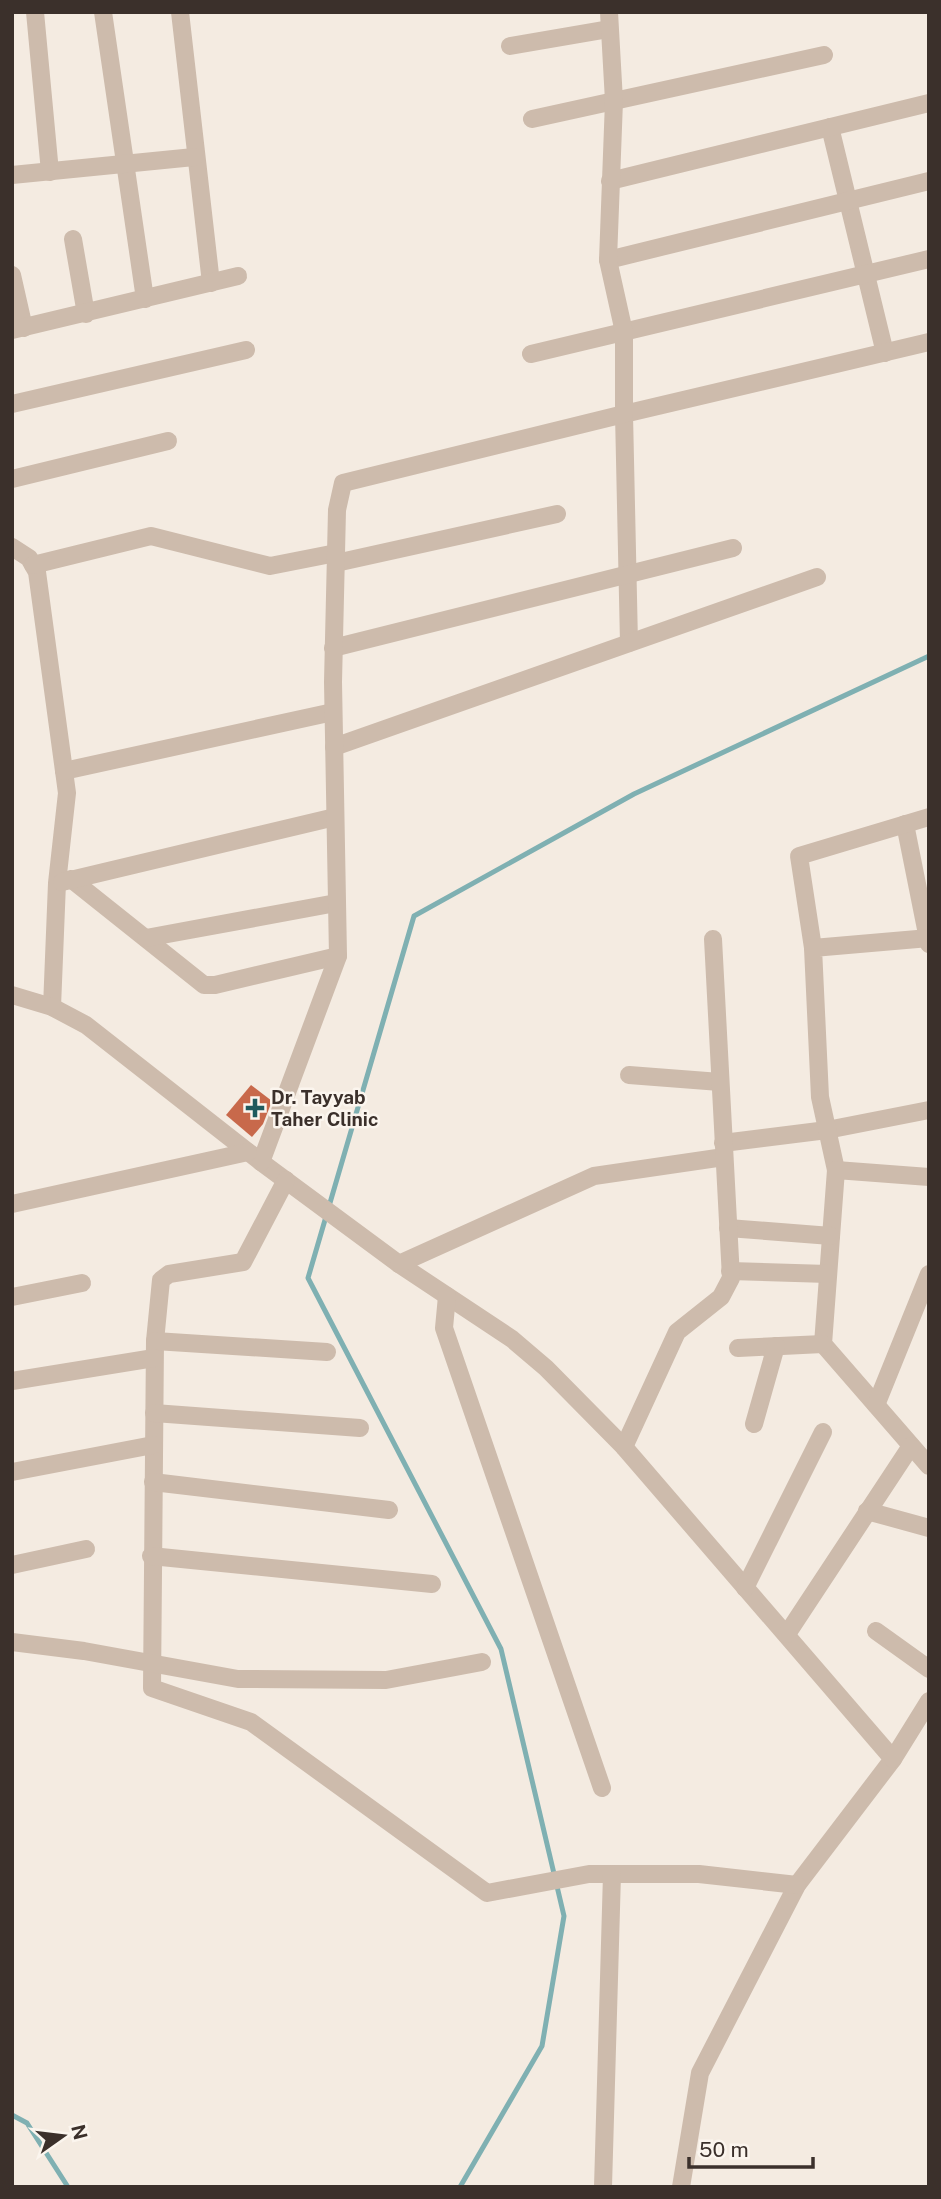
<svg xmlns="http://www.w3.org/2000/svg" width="941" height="2199" font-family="'Public Sans',sans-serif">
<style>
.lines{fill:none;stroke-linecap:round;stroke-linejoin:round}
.stream{stroke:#7fb0b2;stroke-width:5}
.building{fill:#c8694b}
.minor{stroke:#cdbbac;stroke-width:18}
.poi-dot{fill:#1f5a5e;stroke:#fbf5ee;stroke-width:2.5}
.labels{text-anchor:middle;stroke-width:5;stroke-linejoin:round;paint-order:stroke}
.poi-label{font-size:19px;font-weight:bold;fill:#3b302b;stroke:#fbf5ee;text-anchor:start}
</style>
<rect width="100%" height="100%" fill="#f4ebe1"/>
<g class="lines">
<g class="stream">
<path d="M12,2115L27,2123L68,2187"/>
<path d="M460,2187L542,2046L564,1916L501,1649L308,1278L414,916L634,794L929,656"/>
</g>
</g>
<path class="building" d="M251,1085L272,1101L263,1124L252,1137L226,1115Z"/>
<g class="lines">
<g class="minor">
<path d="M35,12L50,172"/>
<path d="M103,12L145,299"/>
<path d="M180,12L211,283"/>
<path d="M510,46L609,29"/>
<path d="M532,119L824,55"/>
<path d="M830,127L885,353"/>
<path d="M12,175L194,157"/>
<path d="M610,181L929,103"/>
<path d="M73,239L86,314"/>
<path d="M608,260L929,181"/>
<path d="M12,275L24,328"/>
<path d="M12,330L238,276"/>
<path d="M531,354L929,259"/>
<path d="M12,404L246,350"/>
<path d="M12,479L168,441"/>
<path d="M12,547L29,558L37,572L67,793L57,883L52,1007"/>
<path d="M336,563L557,514"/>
<path d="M33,565L151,536L270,566L336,553"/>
<path d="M629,643L624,414L929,342"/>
<path d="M333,648L733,548"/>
<path d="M334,747L817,577"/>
<path d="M64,771L333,712"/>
<path d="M905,824L929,944"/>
<path d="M71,879L204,985H215L338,956"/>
<path d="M62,882L335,817"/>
<path d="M146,938L336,903"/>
<path d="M813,948L799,856L929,817"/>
<path d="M12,995L52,1007L86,1025L261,1162L399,1264L512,1339L546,1368L624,1447L893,1759L797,1885L700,2073L681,2187"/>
<path d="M629,1075L720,1082"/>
<path d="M723,1143L827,1130L929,1110"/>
<path d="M261,1162L338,956L333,682L337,510L343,483L624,414V332L608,260L614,101L609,12"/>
<path d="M836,1170L820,1097L813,948L929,938"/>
<path d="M929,1177L836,1170L823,1344L929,1466"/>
<path d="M286,1180L243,1262L169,1274L161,1280L155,1341L152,1688L251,1722L487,1893L589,1874H699L797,1885"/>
<path d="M12,1204L248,1152"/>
<path d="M728,1228L831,1236"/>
<path d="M399,1264L594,1176L724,1157"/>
<path d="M730,1271L828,1274"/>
<path d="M447,1296L444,1328L602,1788"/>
<path d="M12,1297L82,1283"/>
<path d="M155,1341L327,1352"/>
<path d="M738,1348L823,1344"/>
<path d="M12,1381L154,1358"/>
<path d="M876,1405L929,1274"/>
<path d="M154,1413L360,1428"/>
<path d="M754,1424L776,1346"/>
<path d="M624,1447L677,1332L721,1297L731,1278L713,939"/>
<path d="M12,1472L153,1445"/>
<path d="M153,1482L389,1510"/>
<path d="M867,1511L929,1528"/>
<path d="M151,1556L432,1584"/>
<path d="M12,1565L86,1549"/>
<path d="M745,1588L823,1432"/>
<path d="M876,1631L929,1669"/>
<path d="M787,1634L911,1446"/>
<path d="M12,1642L84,1651L238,1679L386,1680L482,1662"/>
<path d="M893,1759L929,1701"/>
<path d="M603,2187L612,1874"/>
</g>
</g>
<path class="poi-dot" d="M251.5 1097.5h7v7h7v7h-7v7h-7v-7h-7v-7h7z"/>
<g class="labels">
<g class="poi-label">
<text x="271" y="1104">Dr. Tayyab<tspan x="271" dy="22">Taher Clinic</tspan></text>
</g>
</g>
<rect width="941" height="2199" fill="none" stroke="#3b302b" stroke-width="28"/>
<g transform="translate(63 2136) rotate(76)" stroke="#fbf5ee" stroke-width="5" paint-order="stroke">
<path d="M0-5L12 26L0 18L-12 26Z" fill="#3b302b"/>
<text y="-10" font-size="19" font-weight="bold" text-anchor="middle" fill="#3b302b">N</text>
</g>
<path d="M689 2157v10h124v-10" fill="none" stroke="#3b302b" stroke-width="3.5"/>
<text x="699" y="2157" font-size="21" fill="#3b302b" stroke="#fbf5ee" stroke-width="5" paint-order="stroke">50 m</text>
</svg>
